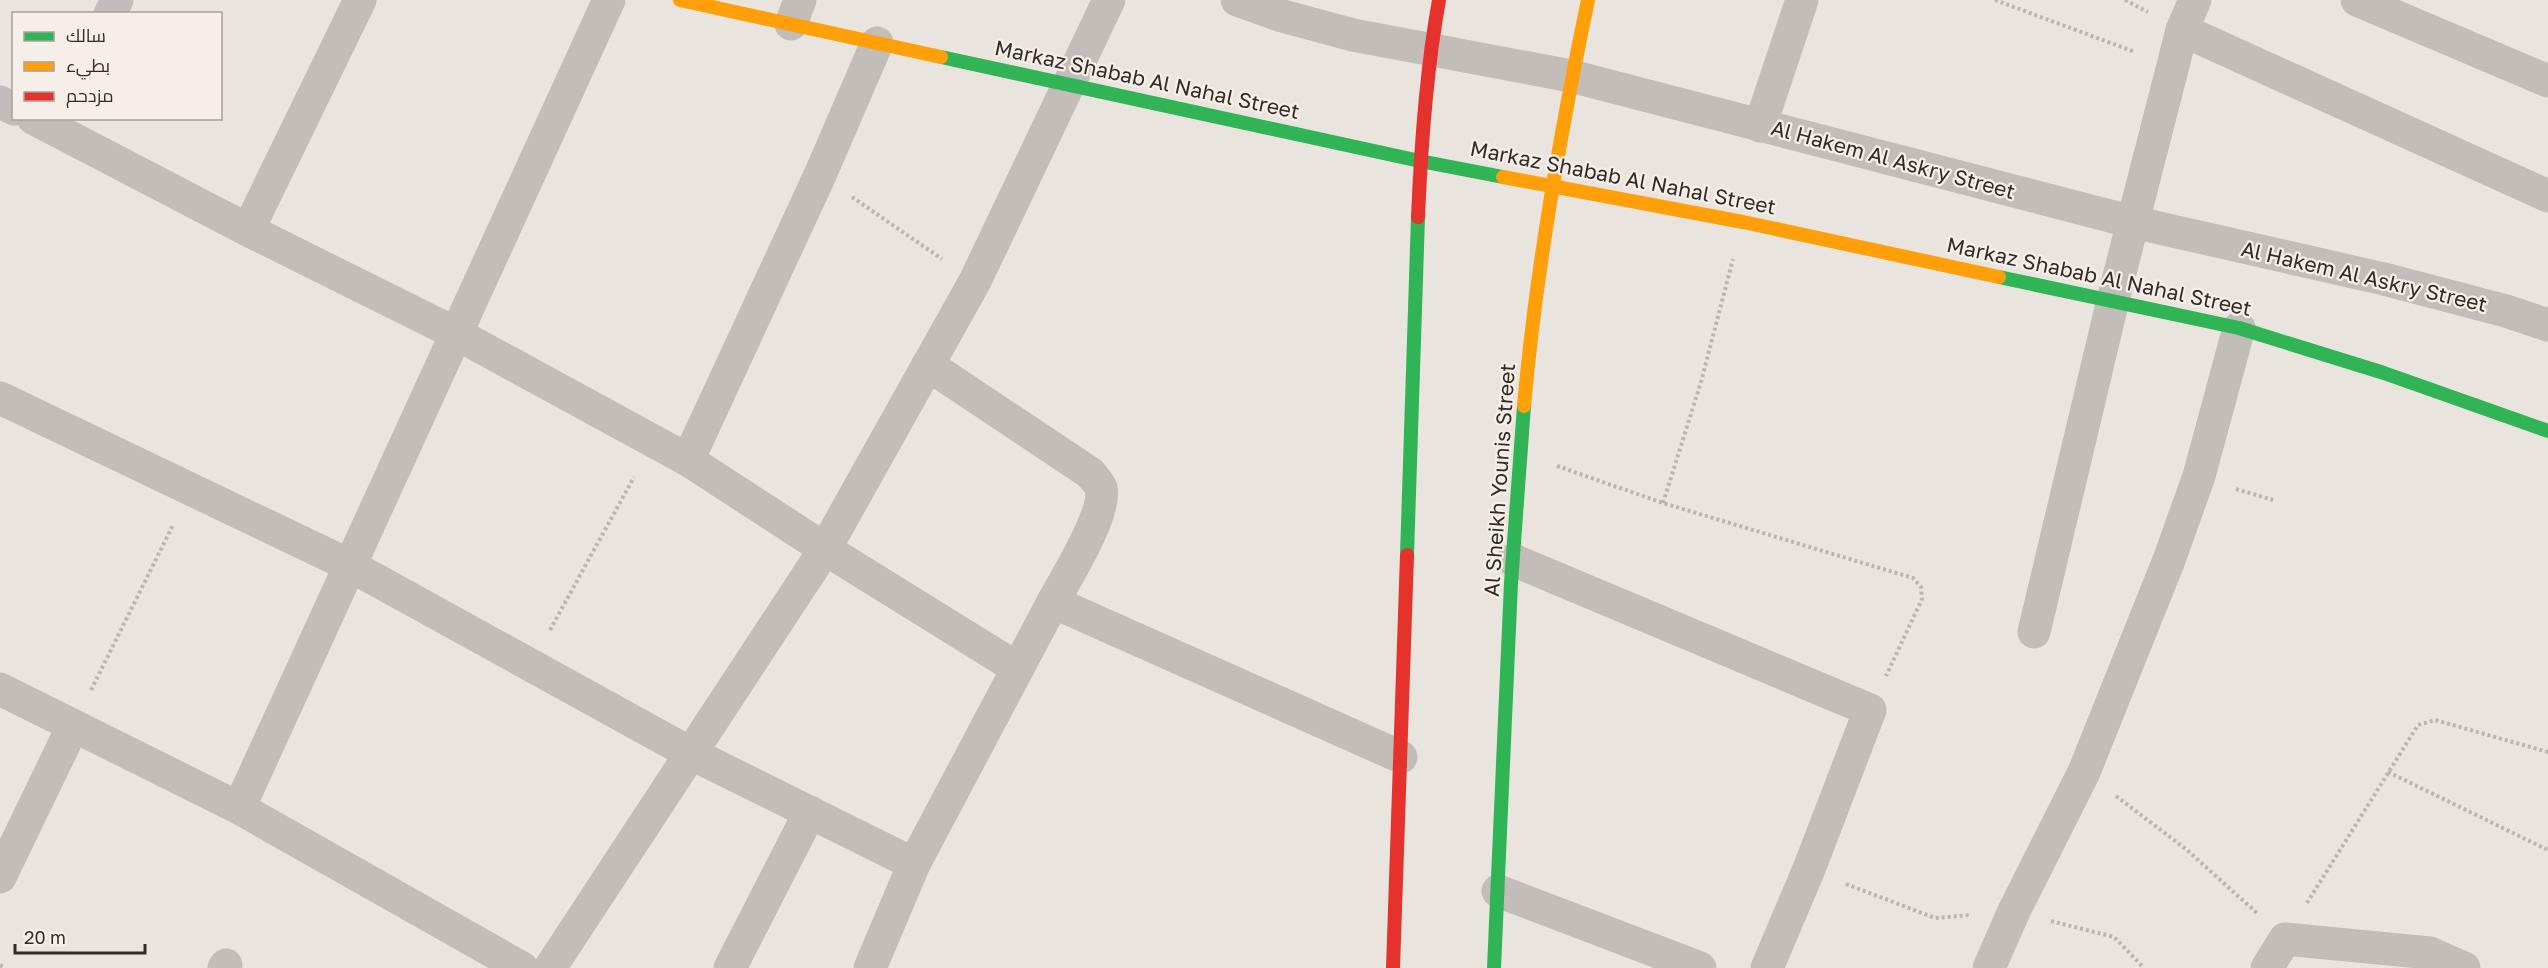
<svg xmlns="http://www.w3.org/2000/svg" width="2548" height="968" font-family="'Golos Text',Cairo,sans-serif">
<style>
.lines{fill:none;stroke-linecap:round;stroke-linejoin:round}
.path{stroke:#bbb5b1;stroke-width:4;stroke-dasharray:3 3;stroke-linecap:butt}
.street{stroke:#c2bdb9;stroke-width:33}
.fast{stroke:#30b455;stroke-width:14}
.slow{stroke:#ff9f0a;stroke-width:14}
.jam{stroke:#e5322d;stroke-width:14}
.labels{text-anchor:middle;stroke-width:4.5;stroke-linejoin:round;paint-order:stroke}
.street-label{font-size:21px;fill:#322b28;stroke:#f6efe7}
</style>
<rect width="100%" height="100%" fill="#eae4df"/>
<g class="lines">
<g class="path">
<path d="M1995,0L2135,52"/>
<path d="M2125,0L2148,12"/>
<path d="M852,197L942,259"/>
<path d="M1557,466L1663,503L1913,578L1921,587L1922,599L1886,676"/>
<path d="M2236,489L2273,500"/>
<path d="M1663,503L1701,382L1733,259"/>
<path d="M550,630L634,477"/>
<path d="M91,690L173,525"/>
<path d="M2388,772L2548,850"/>
<path d="M2116,796L2187,850L2258,914"/>
<path d="M1846,884L1935,918L1970,915"/>
<path d="M2307,903L2418,725L2435,720L2548,752"/>
<path d="M2051,921L2114,937L2144,968"/>
<path d="M0,965L5,968"/>
</g>
<g class="street">
<path d="M1237,0L1279,15L1353,35L1571,76L2133,222L2384,279L2506,311L2548,325"/>
<path d="M2357,0L2548,81"/>
<path d="M110,14L117,0"/>
<path d="M791,24L800,0"/>
<path d="M2182,30L2548,196"/>
<path d="M0,102L14,109"/>
<path d="M33,118L248,230L455,333L688,460L825,549L1017,668"/>
<path d="M1760,126L1802,0"/>
<path d="M248,230L360,0"/>
<path d="M928,365L1090,473C1093,477 1099,483 1101,488C1107,513 1066,578 1053,602"/>
<path d="M0,398L349,565L690,753L914,864"/>
<path d="M688,460L820,175L877,43"/>
<path d="M1513,560L1870,710L1809,869L1767,968"/>
<path d="M2034,632L2113,300L2182,30L2195,0"/>
<path d="M0,689L239,808L522,968"/>
<path d="M239,808L609,0"/>
<path d="M0,877L73,726"/>
<path d="M1498,891L1700,968"/>
<path d="M224,968L226,965"/>
<path d="M550,968L825,549L975,281L1109,0"/>
<path d="M730,968L810,812"/>
<path d="M870,968L914,864L1053,602L1401,757"/>
<path d="M1989,968L2014,911L2084,772L2169,560L2199,476L2239,328"/>
<path d="M2267,968L2285,939L2430,953L2464,968"/>
</g>
<g class="fast">
<path d="M941,57L1420,161L1503,177"/>
<path d="M1999,277L2239,328L2384,373L2548,431"/>
<path d="M1407,555L1418,217"/>
<path d="M1494,968L1511,583L1524,406"/>
</g>
<g class="slow">
<path d="M680,0L941,57"/>
<path d="M1503,177L1743,222L1999,277"/>
<path d="M1524,406C1536,269 1560,134 1588,0"/>
</g>
<g class="jam">
<path d="M1418,217C1421,144 1426,72 1439,0"/>
<path d="M1393,968L1407,555"/>
</g>
</g>
<g class="labels">
<g class="street-label">
<text transform="translate(1147 80) rotate(12)" y="7">Markaz Shabab Al Nahal Street</text>
<text transform="translate(1893 160) rotate(15)" y="7">Al Hakem Al Askry Street</text>
<text transform="translate(1623 178) rotate(11)" y="7">Markaz Shabab Al Nahal Street</text>
<text transform="translate(2099 277) rotate(12)" y="7">Markaz Shabab Al Nahal Street</text>
<text transform="translate(2364 277) rotate(13)" y="7">Al Hakem Al Askry Street</text>
<text transform="translate(1500 480) rotate(-86)" y="7">Al Sheikh Younis Street</text>
</g>
</g>
<rect x="12" y="12" width="210" height="108" fill="#f6efe7" stroke="#a8a19b" stroke-width="1.5"/>
<rect x="24" y="32" width="30" height="9" fill="#30b455" stroke="#a8a19b" stroke-width="1.5"/>
<text x="66" y="42" font-size="18" fill="#322b28">سالك</text>
<rect x="24" y="62" width="30" height="9" fill="#ff9f0a" stroke="#a8a19b" stroke-width="1.5"/>
<text x="66" y="72" font-size="18" fill="#322b28">بطيء</text>
<rect x="24" y="92" width="30" height="9" fill="#e5322d" stroke="#a8a19b" stroke-width="1.5"/>
<text x="66" y="102" font-size="18" fill="#322b28">مزدحم</text>
<path d="M15 944v9h130v-9" fill="none" stroke="#322b28" stroke-width="3"/>
<text x="24" y="944" font-size="18" fill="#322b28" stroke="#f6efe7" stroke-width="4.5" paint-order="stroke">20 m</text>
</svg>
